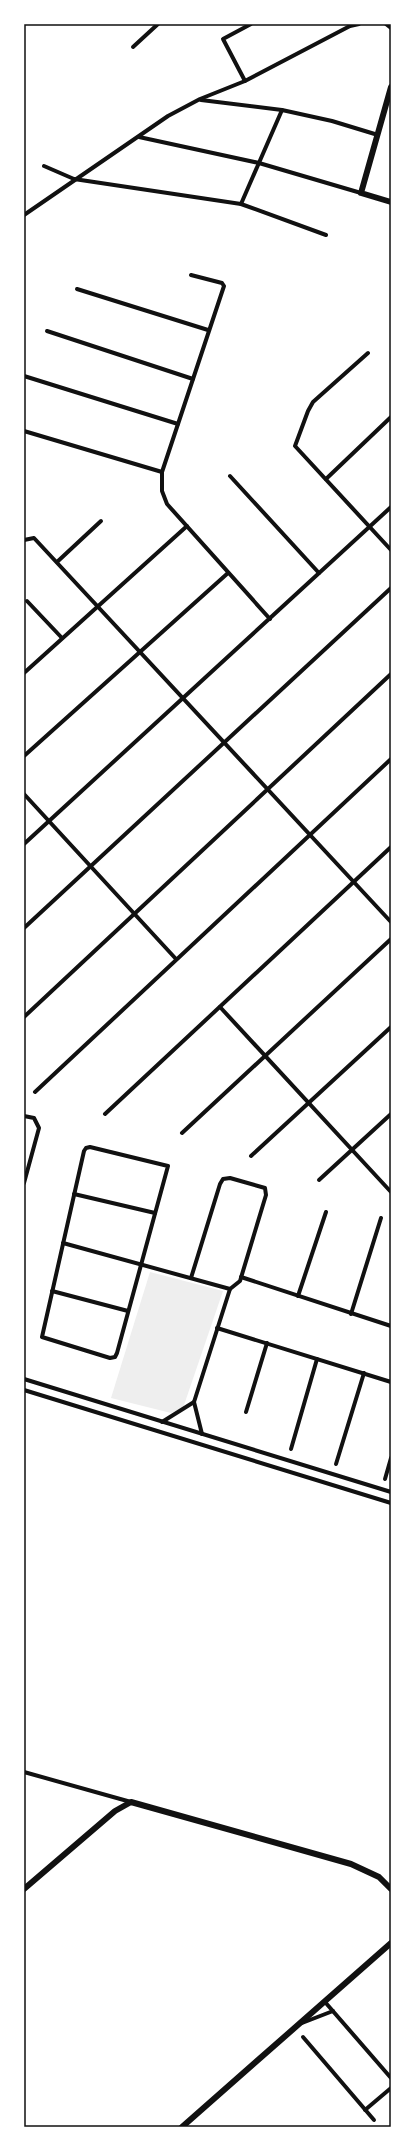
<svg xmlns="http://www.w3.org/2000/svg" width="415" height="2151" font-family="'Fira Sans',sans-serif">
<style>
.green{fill:#eee}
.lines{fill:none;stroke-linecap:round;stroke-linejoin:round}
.minor{stroke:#111;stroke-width:4}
.tertiary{stroke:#111;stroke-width:6}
.neatline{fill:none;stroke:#111;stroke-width:1.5}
</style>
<rect width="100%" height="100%" fill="#fff"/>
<path class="green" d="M150,1272L223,1291L183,1408L171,1413L111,1398Z"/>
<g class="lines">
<g class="minor">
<path d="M386,24L391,28"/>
<path d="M133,47L158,24"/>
<path d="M245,81L223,39L251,24"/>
<path d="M201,100L282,110L332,121L378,135"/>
<path d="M139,137L259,163L361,193"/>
<path d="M44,166L74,179L241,204L326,235"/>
<path d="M241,204L282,110"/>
<path d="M24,215L168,116L200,99L245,81L350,26L359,24"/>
<path d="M191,275L222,283L224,286L162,472V491L167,504L270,619"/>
<path d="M77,289L208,330"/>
<path d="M47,331L193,379"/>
<path d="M368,353L313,402L308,411L295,446L391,550"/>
<path d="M24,376L178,424"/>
<path d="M24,431L162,472"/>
<path d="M230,476L319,573"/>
<path d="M326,479L391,417"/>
<path d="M24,540L34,538L391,922"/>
<path d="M57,562L101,521"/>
<path d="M27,601L62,638"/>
<path d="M24,673L187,526"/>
<path d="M24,756L228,573"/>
<path d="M24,794L176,959"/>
<path d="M24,844L391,507"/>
<path d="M24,928L391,588"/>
<path d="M220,1007L391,1192"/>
<path d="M24,1017L391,674"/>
<path d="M35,1092L391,759"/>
<path d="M105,1114L391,847"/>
<path d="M24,1116L34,1118L39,1128L24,1183"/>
<path d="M182,1133L391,939"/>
<path d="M90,1147L168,1166L117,1353L115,1357L110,1358L42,1337L84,1151L86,1148Z"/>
<path d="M251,1156L391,1027"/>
<path d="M319,1180L391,1114"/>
<path d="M74,1194L155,1213"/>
<path d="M63,1243L230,1289"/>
<path d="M241,1277L391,1326"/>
<path d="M191,1278L220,1184L223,1179L230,1178L265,1188L266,1195L240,1281L230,1289L194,1402L202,1434"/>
<path d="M52,1291L128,1311"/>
<path d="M298,1296L326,1212"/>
<path d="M351,1314L381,1218"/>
<path d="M217,1328L391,1382"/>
<path d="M24,1379L391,1492"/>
<path d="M24,1390L391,1503"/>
<path d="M246,1412L267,1343"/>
<path d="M162,1422L194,1402"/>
<path d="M291,1449L317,1359"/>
<path d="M336,1464L364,1373"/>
<path d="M385,1479L391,1458"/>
<path d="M24,1772L131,1802"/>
<path d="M325,2002L391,2078"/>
<path d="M302,2023L333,2011"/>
<path d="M303,2037L374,2120"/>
<path d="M365,2110L391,2088"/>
</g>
<g class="tertiary">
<path d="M391,87L361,193L391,202"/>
<path d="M24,1889L115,1811L131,1802L351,1864L379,1877L391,1889"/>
<path d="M182,2127L391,1943"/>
</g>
</g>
<rect width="415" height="2151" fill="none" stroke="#ffffff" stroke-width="50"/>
<rect x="25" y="25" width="365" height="2101" class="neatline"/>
</svg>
